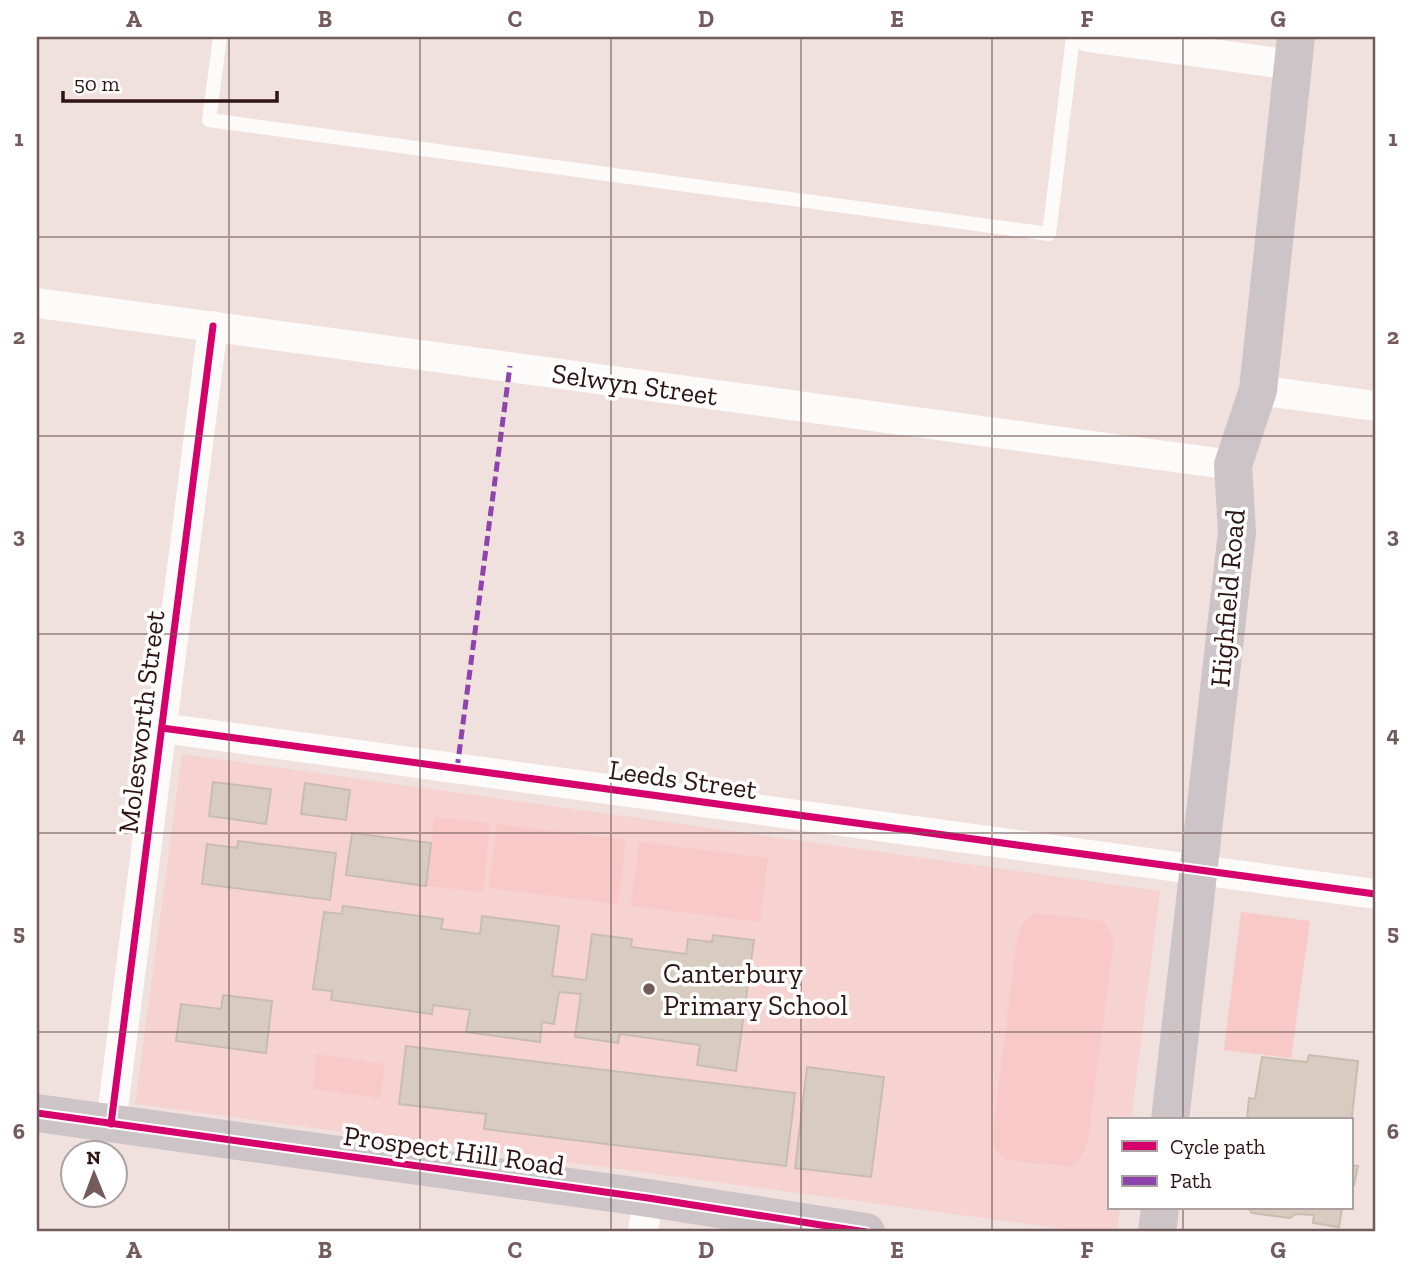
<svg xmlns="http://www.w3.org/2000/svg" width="1412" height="1269" font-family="'Zilla Slab',serif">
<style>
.built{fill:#f6d3d0}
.green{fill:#f8c9c6}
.building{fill:#d8cbbf;stroke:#c9bcb0;stroke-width:2}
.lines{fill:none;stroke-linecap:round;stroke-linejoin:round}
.lane{stroke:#fdfafa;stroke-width:14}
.street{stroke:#fdfafa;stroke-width:30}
.secondary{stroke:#cdc4c7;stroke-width:38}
.quiet{stroke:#8e44ad;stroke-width:5;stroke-dasharray:10 5;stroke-linecap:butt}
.cycleway-casing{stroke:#fff;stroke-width:11}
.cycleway{stroke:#d6006c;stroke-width:7}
.grid{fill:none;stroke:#725b5a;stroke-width:2;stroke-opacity:0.55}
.poi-dot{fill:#725b5a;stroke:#fff;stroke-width:2.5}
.labels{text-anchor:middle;stroke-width:7;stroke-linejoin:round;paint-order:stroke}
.street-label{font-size:28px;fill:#2e1413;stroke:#fff}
.poi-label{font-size:28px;fill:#2e1413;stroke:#fff;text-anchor:start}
.neatline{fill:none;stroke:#725b5a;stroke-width:2.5}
.grid-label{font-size:23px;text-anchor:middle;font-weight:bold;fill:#725b5a}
</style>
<rect width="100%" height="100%" fill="#f0e0de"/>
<path class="built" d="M182,754L1160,891L1131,1120H1109V1208H1120L1117,1232H1087L135,1104Z"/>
<g class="green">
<path d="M434,817L490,823L483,892L426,886Z"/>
<path d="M497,824L626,840L618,904L489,888Z"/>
<path d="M639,842L768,858L760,922L631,906Z"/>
<path d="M1241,912L1310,921L1291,1058L1224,1050Z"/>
<path d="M1036,913L1103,921L1114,940L1088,1140L1080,1160L1069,1167L1004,1159L994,1147L993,1131L1017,938L1023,923Z"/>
<path d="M316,1054L385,1064L380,1098L313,1089Z"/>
</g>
<g class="building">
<path d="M213,782L271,789L266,824L209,816Z"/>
<path d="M305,783L350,790L346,820L301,814Z"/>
<path d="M352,833L431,843L426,886L346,875Z"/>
<path d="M238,841L336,853L330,900L202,884L207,844L237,848Z"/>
<path d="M343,906L443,919L441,929L480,934L482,916L559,926L552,976L586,980L592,934L632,939L631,947L686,954L688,939L712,942L713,935L754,940L736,1071L697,1065L700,1045L620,1034L618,1043L575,1037L581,994L559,992L554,1024L542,1022L540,1042L466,1032L470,1010L433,1005L432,1014L331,1000L332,991L313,989L324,912L342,914Z"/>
<path d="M223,995L272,1001L266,1053L176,1041L181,1004L221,1009Z"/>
<path d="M406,1046L795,1093L786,1166L484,1129L486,1114L399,1104Z"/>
<path d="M1309,1055L1358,1061L1351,1125V1120H1247L1249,1098L1255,1099L1262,1057L1307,1062Z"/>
<path d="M807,1067L884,1077L871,1177L795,1168Z"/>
<path d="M1351,1165L1358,1166L1354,1185L1351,1184Z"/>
<path d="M1248,1208H1342L1339,1227L1313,1223L1314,1215L1296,1214L1290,1218L1252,1213Z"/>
</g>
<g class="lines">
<path class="lane" d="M220,37L209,120L1049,234L1073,37"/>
<g class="street">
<path d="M1088,37L1293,65"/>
<path d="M37,303L1233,465"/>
<path d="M1258,390L1375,406"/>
<path d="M162,728L1375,894"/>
<path d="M111,1124L213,326"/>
<path d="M643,1232L648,1198"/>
</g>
<g class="secondary">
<path d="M37,1113L648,1198L866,1232"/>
<path d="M1170,1120L1237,532L1233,465L1258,390L1296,37"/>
<path d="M1157,1232L1160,1208"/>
</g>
<path class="quiet" d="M457,769L510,366"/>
<defs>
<g id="cycleway">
<path d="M162,728L1375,894"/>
<path d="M37,1113L648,1198L866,1232"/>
<path d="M111,1124L213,326"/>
</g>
</defs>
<use href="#cycleway" class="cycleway-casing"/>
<use href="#cycleway" class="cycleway"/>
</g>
<path class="grid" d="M229,37V1232M420,37V1232M611,37V1232M801,37V1232M992,37V1232M1183,37V1120M37,237H1375M37,436H1375M37,634H1375M37,833H1375M37,1032H1375M1183,1208V1232"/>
<circle class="poi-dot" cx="649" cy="989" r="7"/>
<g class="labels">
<g class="street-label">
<text transform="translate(635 384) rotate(8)" y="10">Selwyn Street</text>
<text transform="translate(1227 598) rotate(-85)" y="10">Highfield Road</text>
<text transform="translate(141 722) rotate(-83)" y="10">Molesworth Street</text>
<text transform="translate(683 779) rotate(8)" y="10">Leeds Street</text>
<text transform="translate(454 1150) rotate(8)" y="10">Prospect Hill Road</text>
</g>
<g class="poi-label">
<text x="663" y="983">Canterbury<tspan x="663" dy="32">Primary School</tspan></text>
</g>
</g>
<rect width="1412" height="1269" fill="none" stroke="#ffffff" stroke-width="77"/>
<rect x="1108" y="1118" width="245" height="91" fill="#ffffff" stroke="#aba1a1" stroke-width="2"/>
<rect x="1122" y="1141" width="35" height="10" fill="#d6006c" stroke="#aba1a1" stroke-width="2"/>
<text x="1170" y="1154" font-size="21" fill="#2e1413">Cycle path</text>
<rect x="1122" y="1176" width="35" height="10" fill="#8e44ad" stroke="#aba1a1" stroke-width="2"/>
<text x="1170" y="1188" font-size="21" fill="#2e1413">Path</text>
<g transform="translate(94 1174) rotate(359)"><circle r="33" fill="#ffffff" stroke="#aba1a1" stroke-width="2"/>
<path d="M0-5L12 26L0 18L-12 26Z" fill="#725b5a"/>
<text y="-10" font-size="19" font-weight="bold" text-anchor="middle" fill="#2e1413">N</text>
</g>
<path d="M63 91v10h214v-10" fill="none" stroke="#2e1413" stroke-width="3.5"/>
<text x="74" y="91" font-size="21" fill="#2e1413" stroke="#ffffff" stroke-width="5" paint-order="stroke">50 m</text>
<rect x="38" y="38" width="1336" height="1192" class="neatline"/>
<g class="grid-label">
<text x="134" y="27">A</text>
<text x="325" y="27">B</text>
<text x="515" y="27">C</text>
<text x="706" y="27">D</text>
<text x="897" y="27">E</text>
<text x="1087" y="27">F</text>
<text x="1278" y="27">G</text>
<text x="19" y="146">1</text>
<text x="1393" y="146">1</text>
<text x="19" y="344">2</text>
<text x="1393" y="344">2</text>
<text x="19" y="543">3</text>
<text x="1393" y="543">3</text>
<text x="19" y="742">4</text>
<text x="1393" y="742">4</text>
<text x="19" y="940">5</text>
<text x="1393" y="940">5</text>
<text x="19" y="1139">6</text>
<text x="1393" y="1139">6</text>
<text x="134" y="1258">A</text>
<text x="325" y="1258">B</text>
<text x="515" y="1258">C</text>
<text x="706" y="1258">D</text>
<text x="897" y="1258">E</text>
<text x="1087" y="1258">F</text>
<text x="1278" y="1258">G</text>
</g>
</svg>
